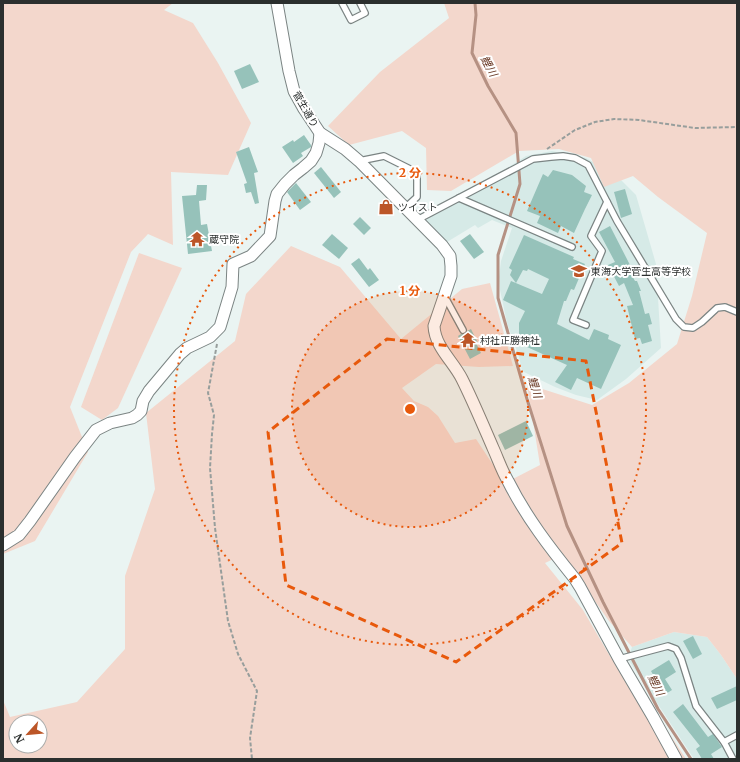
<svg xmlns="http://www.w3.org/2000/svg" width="740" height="762" font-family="Merriweather,'Noto Sans JP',serif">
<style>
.built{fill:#d6eae7}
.green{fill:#f3d7cc;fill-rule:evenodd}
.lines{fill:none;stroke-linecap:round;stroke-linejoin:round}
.stream{stroke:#b59183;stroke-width:3}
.building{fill:#96c2ba}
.service-casing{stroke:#7b8483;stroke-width:8}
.minor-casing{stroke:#7b8483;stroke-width:13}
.path{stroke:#979e9c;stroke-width:2;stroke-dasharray:4 2;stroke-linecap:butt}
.service{stroke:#fff;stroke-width:5.5}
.minor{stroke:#fff;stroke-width:11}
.marked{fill:none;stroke:#e8590c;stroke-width:3;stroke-dasharray:8 5;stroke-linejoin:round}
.ring{fill:none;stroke:#e8590c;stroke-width:2;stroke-dasharray:2 4}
.labels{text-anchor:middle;stroke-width:4;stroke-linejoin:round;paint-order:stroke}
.street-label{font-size:10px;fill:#2b2f2e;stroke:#fff}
.poi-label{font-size:10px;fill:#2b2f2e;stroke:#fff;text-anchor:start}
.water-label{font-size:11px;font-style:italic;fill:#673621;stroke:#fff}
.centre{fill:#e8590c;stroke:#fff;stroke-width:2}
.ring-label{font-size:12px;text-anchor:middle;font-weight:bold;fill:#e8590c;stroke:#fff;stroke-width:4;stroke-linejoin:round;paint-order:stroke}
</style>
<rect width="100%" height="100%" fill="#eaf4f2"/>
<g class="built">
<path d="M552,151L586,158L616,175L636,195L656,264L661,348L626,379L597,400L576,395L555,387L522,371L519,357L507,323L500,290L499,277L501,261L512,228L492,220L478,228L475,225L447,242L426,220L526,156Z"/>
<path d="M674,632L707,637L721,655L737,679V759H694L628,659L632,647Z"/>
</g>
<g class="green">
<path d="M3,3H173L164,10L193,23L218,63L251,123L228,175L171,172L173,245L148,234L131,252L70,407L88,452L35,541L3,554Z"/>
<path d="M444,3H737V679L721,655L707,637L674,632L632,647L609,621L562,555L545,563L583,610L611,658L623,666L658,716L686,759H3V700L10,717L77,702L125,649V576L155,489L146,413L235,341L246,294L291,246L340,267L401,339L462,289L490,283L513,366L479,367L436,364L402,388L414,401L428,407L438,416L455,443L476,439L505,483L540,465L527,384L592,405L629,383L677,344L692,296L707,233L658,197L633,176L604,187L591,158L559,149L519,151L451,191L427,190L426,148L402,131L349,145L328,126L380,72L449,18ZM16,722H40V746H16Z"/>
<path d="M139,253L182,268L118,408L102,420L81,407Z"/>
</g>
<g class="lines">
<path class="stream" d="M475,3L476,15L472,53L488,86L516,133L520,184L498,255V298L527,399L567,526L603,602L658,709L691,759"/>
</g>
<g class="building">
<path d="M250,64L259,82L242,89L234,71Z"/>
<path d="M304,135L311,145V147L301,153L303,156L293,163L282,147L293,140L294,142Z"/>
<path d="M249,147L258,172L254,173L259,203L255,204L251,192L246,193L244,184L247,183L236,152Z"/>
<path d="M321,167L341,192L334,198L314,173Z"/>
<path d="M553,170L572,175L586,186L584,192L592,195L585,209L574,233L561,226L558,233L537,223L540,216L527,211L543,174L548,177Z"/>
<path d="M296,183L311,202L300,210L287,192Z"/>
<path d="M197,185H207L206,200L199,201L201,225L207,224L212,251L188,254L182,196L196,195Z"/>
<path d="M625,189L632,214L621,218L614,192Z"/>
<path d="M388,201L393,206L385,214L380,209Z"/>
<path d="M360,217L371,228L364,235L353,224Z"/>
<path d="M610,226L630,265L627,267L635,281H637L641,291H639L645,314L649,313L652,324L648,325L652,341L642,344L640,338L635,339L627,306L633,305L624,283L619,286L608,265L615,262L599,232Z"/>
<path d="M332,234L348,248L339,259L322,245Z"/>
<path d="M470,234L484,252L474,259L460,241Z"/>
<path d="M524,235L574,257L573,259L585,264L574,290L571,289L566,301H564L557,324L589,340L594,329L609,335L608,339L621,345L601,389L577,378L571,390L555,382L567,365L527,347L519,336V323L525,311L503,300L511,281L542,294L549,279L528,269L527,271L523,270L516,283L510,275L512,270L509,268Z"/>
<path d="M359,258L368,270L370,268L379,280L369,287L351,264Z"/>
<path d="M471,329L478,343H476L481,353L470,359L458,336L461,334H465L467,331Z"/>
<path d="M526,421L533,436L505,450L498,435Z"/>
<path d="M693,636L702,654L693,659L683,641Z"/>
<path d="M669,660L676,672L665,679L672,690L664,695L651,671Z"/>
<path d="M737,686V700L717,709L711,698Z"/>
<path d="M683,704L708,737L713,734L722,747L711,754L714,759H702L696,749L700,746L673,712Z"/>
</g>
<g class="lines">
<defs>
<g id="service">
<path d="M342,3L351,20L365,13L360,3"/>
<path d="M359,161L384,156L414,171L417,177V197L405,208"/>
<path d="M459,198L572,247"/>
<path d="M417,220L533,159L551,157L563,156L575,158L588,165L617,221L676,319L684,327L693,328L702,322L717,308L725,307L737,312"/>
<path d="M445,297L463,330"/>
<path d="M586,325L573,320L602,251L591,236L607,202"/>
<path d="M619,659L668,646L676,649L681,658L696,706L724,742L733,759"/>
<path d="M724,742L737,735"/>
</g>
<g id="minor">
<path d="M277,3L289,71L294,91L304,109L320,133L345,149L359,161L442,245L450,256L451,266V276L434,326C435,347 453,361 462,379C473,401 483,425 493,448C498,459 502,471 508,481C526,517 550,548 575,579L580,587L619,659L653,717L676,759"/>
<path d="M3,545L19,535L30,521L75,457L96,430L110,423L132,418L137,415L141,411L143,401L149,391L180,354L187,348L210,337L220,327L232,287L233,264L251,256L270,236L275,201L277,194L285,184L294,175L303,168L311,161L316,153L319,143L320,133"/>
</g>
</defs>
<use href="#service" class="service-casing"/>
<use href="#minor" class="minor-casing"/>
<g class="path">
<path d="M547,149L575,130L595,122L614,119L639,120L695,128L737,127"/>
<path d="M217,344L208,393L214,415L212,434L210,468L215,528L228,621L238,654L257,691L250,738L252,759"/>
</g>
<use href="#service" class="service"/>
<use href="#minor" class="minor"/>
</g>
<path class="marked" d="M387,339L586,361L622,543L456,662L286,585L268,432Z"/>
<circle cx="410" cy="409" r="118" fill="#e8590c" fill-opacity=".12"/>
<g class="ring">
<circle cx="410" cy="409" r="118"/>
<circle cx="410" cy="409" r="236"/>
</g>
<defs>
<symbol id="shop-bare" viewBox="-9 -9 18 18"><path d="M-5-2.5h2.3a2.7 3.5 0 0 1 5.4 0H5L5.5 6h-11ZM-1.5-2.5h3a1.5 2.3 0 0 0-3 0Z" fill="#bc5628" stroke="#fff" stroke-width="2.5" paint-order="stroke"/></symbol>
<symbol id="temple-bare" viewBox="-9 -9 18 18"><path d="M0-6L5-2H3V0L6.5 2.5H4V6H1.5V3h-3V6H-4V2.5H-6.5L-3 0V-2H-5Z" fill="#bc5628" stroke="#fff" stroke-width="2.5" paint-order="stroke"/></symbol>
<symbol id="school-bare" viewBox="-9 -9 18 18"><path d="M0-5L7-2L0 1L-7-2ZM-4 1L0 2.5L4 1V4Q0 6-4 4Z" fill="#bc5628" stroke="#fff" stroke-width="2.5" paint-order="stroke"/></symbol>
</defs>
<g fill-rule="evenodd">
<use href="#shop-bare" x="375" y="196" width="22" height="22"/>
<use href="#temple-bare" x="186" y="228" width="22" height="22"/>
<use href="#school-bare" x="568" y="260" width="22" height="22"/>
<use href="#temple-bare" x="457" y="329" width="22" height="22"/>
</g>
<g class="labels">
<g class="street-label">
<text transform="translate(306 109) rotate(60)" y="4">菅生通り</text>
</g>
<g class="poi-label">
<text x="398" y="211">ツイスト</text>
<text x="209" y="243">蔵守院</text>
<text x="591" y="275">東海大学菅生高等学校</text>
<text x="480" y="344">村社正勝神社</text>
</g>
<g class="water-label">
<text transform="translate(489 66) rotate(61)" y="4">鯉川</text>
<text transform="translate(535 387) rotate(73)" y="4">鯉川</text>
<text transform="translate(656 685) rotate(63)" y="4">鯉川</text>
</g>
</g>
<circle cx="410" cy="409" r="6" class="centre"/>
<g class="ring-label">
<text x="410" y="177">2 分</text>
<text x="410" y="295">1 分</text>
</g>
<rect width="740" height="762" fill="none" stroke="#2b2f2e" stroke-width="8"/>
<g transform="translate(28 734) rotate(243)"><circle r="19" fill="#ffffff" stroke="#aaacab"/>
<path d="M0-3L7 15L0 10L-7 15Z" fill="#bc5628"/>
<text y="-6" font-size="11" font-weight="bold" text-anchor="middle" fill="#2b2f2e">N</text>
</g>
</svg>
